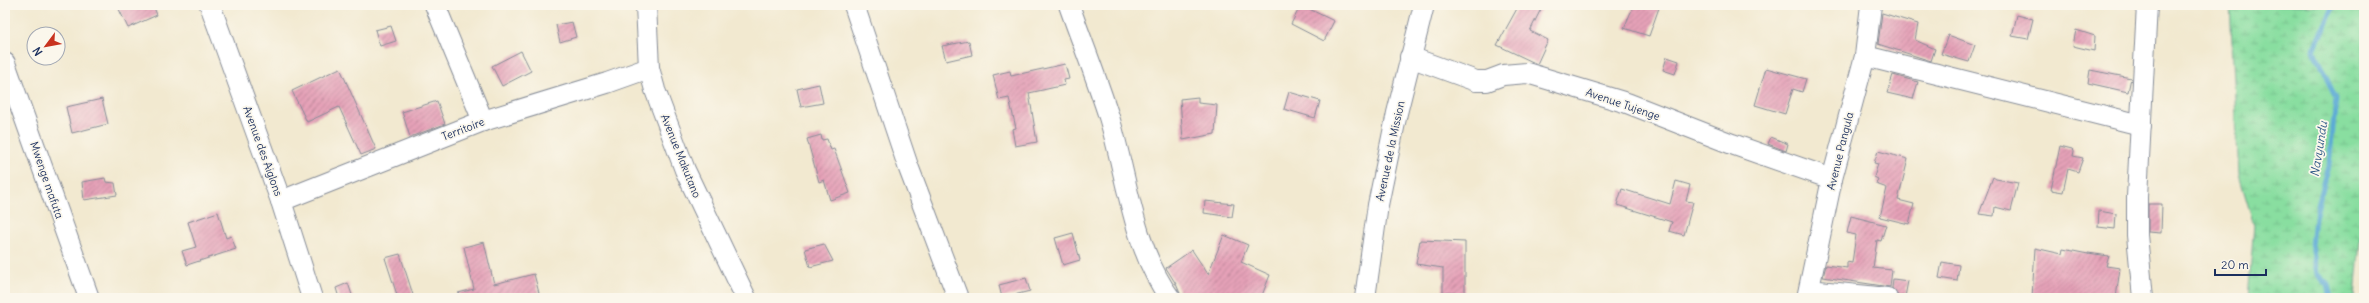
<svg xmlns="http://www.w3.org/2000/svg" width="2369" height="303" font-family="Delius,sans-serif">
<style>
.wetland{fill:url(#wetland-marsh);stroke:#52867f}
.lines{fill:none;stroke-linecap:round;stroke-linejoin:round}
.stream{stroke:#5baad5;stroke-width:5}
.building{fill:url(#building-hatch)}
.minor-casing{stroke:#868c97;stroke-width:22}
.minor{stroke:#fff;stroke-width:20}
.labels{text-anchor:middle;stroke-width:3.5;stroke-linejoin:round;paint-order:stroke}
.street-label{font-size:11px;fill:#1b2f5e;stroke:#fbf7ec}
.water-label{font-size:12px;font-style:italic;fill:#315a88;stroke:#fbf7ec}
</style>
<defs>
<pattern id="wetland-marsh" width="20" height="14" patternUnits="userSpaceOnUse"><rect width="20" height="14" fill="#89dea0"/><path d="M1 5h8M5 5V1M11 12h8M15 12V8" fill="none" stroke="#76bf8c"/></pattern>
<pattern id="building-hatch" width="6" height="6" patternUnits="userSpaceOnUse"><rect width="6" height="6" fill="#e5a1b7"/><path d="M-1 1l2-2M0 6l6-6M5 7l2-2" fill="none" stroke="#b98498"/></pattern>
</defs>
<rect width="100%" height="100%" fill="#fbf7ec"/>
<filter id="ink" filterUnits="userSpaceOnUse"><feTurbulence type="fractalNoise" baseFrequency=".025" numOctaves="2"/><feDisplacementMap in="SourceGraphic" scale="8" xChannelSelector="R" yChannelSelector="G"/><feConvolveMatrix kernelMatrix="1 2 1 2 8 2 1 2 1" color-interpolation-filters="sRGB"/></filter>
<filter id="wash" filterUnits="userSpaceOnUse"><feTurbulence type="fractalNoise" baseFrequency=".012" numOctaves="4" result="noise"/><feDisplacementMap in="SourceGraphic" scale="16" xChannelSelector="R" yChannelSelector="G"/><feGaussianBlur stdDeviation="0.9" result="paint"/><feColorMatrix in="noise" values="0 0 0 0 0 0 0 0 0 0 0 0 0 0 0 0 0 1.4 0 .05"/><feComposite in="paint" operator="in"/></filter>
<g filter="url(#wash)">
<rect width="100%" height="100%" fill="#f2e9d0"/>
<path class="wetland" d="M2230,5H2364V192L2355,298H2248L2254,225L2239,175Z"/>
<g class="lines">
<path class="stream" d="M2331,298L2328,285L2317,274L2312,246L2315,217L2329,165L2336,99L2314,51L2334,5"/>
</g>
<g id="blocks">
<g class="building">
<path d="M117,5H153L157,15L128,28Z"/>
<path d="M1301,5L1334,21L1324,41L1291,24Z"/>
<path d="M1519,5H1543L1530,31L1548,40L1537,64L1497,45Z"/>
<path d="M1634,5H1660L1649,36L1624,28Z"/>
<path d="M1882,13L1918,24L1915,40L1935,49L1931,61L1878,44Z"/>
<path d="M2017,15L2033,19L2028,39L2012,36Z"/>
<path d="M572,22L576,37L560,42L556,25Z"/>
<path d="M391,26L396,41L380,46L375,30Z"/>
<path d="M2076,30L2095,36L2094,51L2073,46Z"/>
<path d="M1948,35L1975,45L1969,62L1941,54Z"/>
<path d="M969,41L972,55L946,61L942,46Z"/>
<path d="M521,51L531,71L502,86L492,66Z"/>
<path d="M1667,57L1679,61L1675,74L1663,70Z"/>
<path d="M1065,64L1069,79L1064,80L1065,85L1029,93L1037,142L1015,146L1012,129L1016,128L1009,98L999,100L993,75L1010,71L1011,76Z"/>
<path d="M340,68L376,149L361,155L339,107L307,122L292,91Z"/>
<path d="M1766,68L1806,79L1802,92L1793,89L1785,114L1755,105Z"/>
<path d="M2090,70L2131,78L2128,92L2088,83Z"/>
<path d="M1893,75L1918,82L1913,99L1887,93Z"/>
<path d="M819,84L823,103L801,107L797,89Z"/>
<path d="M1289,92L1320,101L1315,118L1284,109Z"/>
<path d="M1198,97V103L1217,105L1215,134L1183,140L1180,99Z"/>
<path d="M102,99L108,124L72,133L66,107Z"/>
<path d="M437,101L445,124L410,137L402,112Z"/>
<path d="M821,135L822,140L827,139L831,150L834,149L850,193L830,200L824,180L819,182L807,139Z"/>
<path d="M1771,137L1788,144L1786,151L1768,144Z"/>
<path d="M2060,146L2072,149L2074,151L2073,156L2083,158L2078,172L2068,169L2063,192L2051,190Z"/>
<path d="M1878,151L1908,159L1898,200L1914,204L1909,224L1880,217L1887,188L1876,184L1878,179L1874,177L1878,164L1874,163Z"/>
<path d="M1993,177L1996,179L2018,183L2011,211L1995,207L1994,216L1979,214Z"/>
<path d="M105,178L106,182L115,183L117,195L84,200L82,182Z"/>
<path d="M1676,181L1690,185L1686,201L1693,202L1684,235L1669,231L1672,222L1617,205L1622,189L1670,204Z"/>
<path d="M1205,201L1234,204L1232,217L1204,213Z"/>
<path d="M2148,204H2162L2161,233L2148,232Z"/>
<path d="M2099,211L2116,214L2115,229L2098,227Z"/>
<path d="M218,212L226,238L231,236L236,249L187,265L182,251L196,247L188,222Z"/>
<path d="M1851,216L1886,225L1881,241L1877,240L1873,268L1892,270L1890,287L1823,277L1826,265L1847,268V262L1852,263L1856,235L1847,233Z"/>
<path d="M1073,233L1080,260L1063,265L1055,238Z"/>
<path d="M1224,235L1248,245L1241,262L1270,275L1261,298H1182L1176,284L1166,268L1192,250L1208,274Z"/>
<path d="M1420,240L1465,242V293H1443V268L1416,264Z"/>
<path d="M484,242L494,284L534,274L539,293L520,298H458V293L474,289L464,247Z"/>
<path d="M824,244L833,261L810,267L805,249Z"/>
<path d="M2035,248L2062,254L2063,249L2088,254V253L2109,256L2106,266L2120,268L2116,298H2032Z"/>
<path d="M400,254L414,298H398L385,258Z"/>
<path d="M1942,262L1959,265L1957,281L1939,278Z"/>
<path d="M1026,278L1030,291L1002,298L999,285Z"/>
<path d="M1893,279L1908,281L1905,297L1898,296L1892,288Z"/>
<path d="M348,283L353,298H339L336,288Z"/>
</g>
</g>
</g>
<g filter="url(#ink)">
<use href="#blocks" fill-opacity="0" stroke="#868c97" stroke-width="1"/>
<g class="lines">
<defs>
<g id="minor">
<path d="M210,5L281,201L312,298"/>
<path d="M435,5L483,121"/>
<path d="M646,5L649,68L655,90L685,170L746,298"/>
<path d="M854,5L908,166L958,298"/>
<path d="M1069,5C1082,42 1097,79 1109,117C1127,176 1133,248 1170,298"/>
<path d="M1865,56L2141,125"/>
<path d="M1410,57L1476,81H1487L1503,75L1527,73L1627,103L1732,144L1832,179"/>
<path d="M5,63L89,298"/>
<path d="M281,201L483,121L607,83L649,68"/>
<path d="M1809,290L1887,298"/>
<path d="M1365,298L1378,205L1397,113L1424,5"/>
<path d="M1807,298L1832,179L1865,56L1871,5"/>
<path d="M2143,298L2137,235V197L2147,5"/>
</g>
</defs>
<use href="#minor" class="minor-casing"/>
<use href="#minor" class="minor"/>
</g>
</g>
<g class="labels">
<g class="street-label">
<text transform="translate(1623 104) rotate(19)" y="4">Avenue Tujenge</text>
<text transform="translate(463 129) rotate(-21)" y="4">Territoire</text>
<text transform="translate(263 151) rotate(70)" y="4">Avenue des Aiglons</text>
<text transform="translate(1390 151) rotate(-78)" y="4">Avenue de la Mission</text>
<text transform="translate(1840 151) rotate(-76)" y="4">Avenue Pangula</text>
<text transform="translate(681 156) rotate(68)" y="4">Avenue Makutano</text>
<text transform="translate(47 180) rotate(71)" y="4">Mwenge mafuta</text>
</g>
<g class="water-label">
<text transform="translate(2319 149) rotate(-81)" y="4">Navyundu</text>
</g>
</g>
<rect width="2369" height="303" fill="none" stroke="#fbf7ec" stroke-width="20"/>
<g transform="translate(46 46) rotate(238)"><circle r="19" fill="#fbf7ec" stroke="#a1a7b3"/>
<path d="M0-3L7 15L0 10L-7 15Z" fill="#c8321e"/>
<text y="-6" font-size="11" font-weight="bold" text-anchor="middle" fill="#1b2f5e">N</text>
</g>
<path d="M2215 269v6h51v-6" fill="none" stroke="#1b2f5e" stroke-width="2"/>
<text x="2221" y="269" font-size="12" fill="#1b2f5e" stroke="#fbf7ec" stroke-width="3" paint-order="stroke">20 m</text>
</svg>
